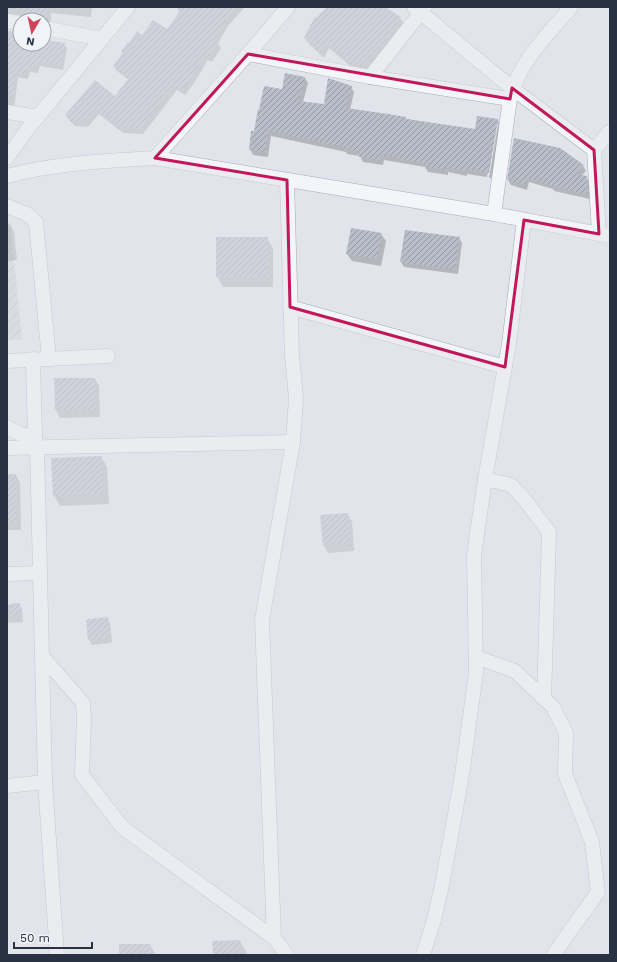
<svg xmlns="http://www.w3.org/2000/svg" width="617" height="962" font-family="'Work Sans',sans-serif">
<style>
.industrial{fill:url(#industrial-furrows)}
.shadow{fill:#0003}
.building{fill:url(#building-hatch)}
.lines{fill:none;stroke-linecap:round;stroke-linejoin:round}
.minor-casing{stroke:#a6abb4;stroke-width:15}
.minor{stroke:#f4f5f8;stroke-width:14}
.marked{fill:none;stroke:#c2185b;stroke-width:3;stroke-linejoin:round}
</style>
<defs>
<pattern id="industrial-furrows" width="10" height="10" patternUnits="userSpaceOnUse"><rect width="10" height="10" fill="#cfd3dc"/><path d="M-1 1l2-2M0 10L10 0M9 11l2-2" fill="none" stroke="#b2b6be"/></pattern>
<pattern id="building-hatch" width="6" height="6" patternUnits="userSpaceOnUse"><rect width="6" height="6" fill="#b8bdc7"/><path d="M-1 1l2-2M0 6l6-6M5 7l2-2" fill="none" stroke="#969aa3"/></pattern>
</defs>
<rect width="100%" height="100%" fill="#e1e4ea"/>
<path class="industrial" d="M7,223H10L22,339L7,340Z"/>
<g class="shadow">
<path d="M7,7H92L91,17L51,13V25L44,23V20H33L10,14L7,20Z"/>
<path d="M177,7H245L228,26L218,43L221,48L212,62L208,60L194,83L185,95L177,90L143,134L123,133L99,114L88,127L75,126L69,120L66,115L115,97L129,80L117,71L114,66L129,44L143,37L167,30L180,13Z"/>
<path d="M329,7H383L400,18L404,24L365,73L356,71L329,48L324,58L309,44L305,38L316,20Z"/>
<path d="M9,32L20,34V44H44V39L45,41L64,44L67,49L63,70L40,66L38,73L30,72L28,79L18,77L14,109H7V41Z"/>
<path d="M305,78L308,83L303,102L325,105L351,87L354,92L350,110L476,130L497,120L501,126L492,178H489L498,124H496L487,177L467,174V176L448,172V175L428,172L425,167L384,160L383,165L363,162L360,156L347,154L346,152L271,136L268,157L253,155L250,149L254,132L283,91Z"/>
<path d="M583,166L586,171L581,176L586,177L589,182L590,199L554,191L553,189L529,182L527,190L511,185L508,180Z"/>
<path d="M10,224L14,232L17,260L7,261V225Z"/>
<path d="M405,231L459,238L462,243L458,274L404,267L401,262Z"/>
<path d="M381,234L386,241L381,266L352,261L347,254Z"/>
<path d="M267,238L273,248V287H223L217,276Z"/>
<path d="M55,379H95L99,386L100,417L60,418L56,410Z"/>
<path d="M101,457L107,467L109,504L60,506L54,495Z"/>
<path d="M7,475H16L20,483L21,530H7Z"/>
<path d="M347,514L352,521L354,551L328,553L324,545Z"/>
<path d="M19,604L22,609L23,622L7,623V605Z"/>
<path d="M107,618L110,623L112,642L110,643L92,645L89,640L87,622Z"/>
<path d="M240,941L246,952V955H214Z"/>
<path d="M150,945L156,955H120Z"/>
</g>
<g class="building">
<path d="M14,7H48V19L29,16V14L13,10Z"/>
<path d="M183,7H236L225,21L214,39L219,42L208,57L205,55L191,78L182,91L174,86L140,129L119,128L96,110L85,122L71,121L65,115L95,80L115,96L129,78L113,66L123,53L121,52L128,42L129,43L137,31L142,35L153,20L167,29Z"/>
<path d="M327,7H385L401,17L386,41L387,42L361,67L351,65L325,42L320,53L304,38L315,16L316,18Z"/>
<path d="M8,31L18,33L15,44H44V40L65,43L61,65L37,62L36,69L27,67L25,74L16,72L12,99L7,98V37Z"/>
<path d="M285,73L305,77L299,101L324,104L328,78L352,86L346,108L388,114L406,117V119L475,129L477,116L498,119L489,173L465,169L464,171L445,167V170L424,166V163L381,155L380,160L359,157L360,152L343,148V147L268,131L265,152L249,150L251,131H254L258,109L259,110L264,86L282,89Z"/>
<path d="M514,138L560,148L584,165L576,174L587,176L588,195L550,186V185L527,178L525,185L507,180Z"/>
<path d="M351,228L382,233L377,259L346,254Z"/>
<path d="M405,230L460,237L455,270L400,262Z"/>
<rect x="216" y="237" width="52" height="40"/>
<path d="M54,378H95L96,410H55Z"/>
<path d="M102,456L103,494L53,496L51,458Z"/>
<path d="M7,474H16L17,522L7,523Z"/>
<path d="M348,513L351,543L323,546L320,515Z"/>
<path d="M20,603L21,617L11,618L9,604Z"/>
<path d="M108,617L110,636L107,639L88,640L86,621L88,619Z"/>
<path d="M240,940L241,955H213L212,941Z"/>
<rect x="119" y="944" width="32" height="11"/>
</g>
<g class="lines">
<defs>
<g id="minor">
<path d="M414,7L512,88L594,150"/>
<path d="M7,21L20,23"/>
<path d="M44,28L102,39"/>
<path d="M248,54L370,77L510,99"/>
<path d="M370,77L425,7"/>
<path d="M7,112L38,117"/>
<path d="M7,158L26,131L128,7"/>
<path d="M155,158L248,54L288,7"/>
<path d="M7,176C55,163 106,161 155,158L494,214L610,236"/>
<path d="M7,206L27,214L36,222L49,359"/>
<path d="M494,214L510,99C519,61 547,36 571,7"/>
<path d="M599,234L594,150L610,131"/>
<path d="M290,307L505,367"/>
<path d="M33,359L35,437L37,446L45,782L57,955"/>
<path d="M7,361L108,356"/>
<path d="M7,427L20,434L35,437"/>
<path d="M7,448L293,442"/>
<path d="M485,479L511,485L525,500L549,532L544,699"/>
<path d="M7,574L40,573"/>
<path d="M42,656L83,703L84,719L82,775L123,828L274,938"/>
<path d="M476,657L515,671L553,707L566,733L565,774L592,842L598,892C584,913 567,933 554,955"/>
<path d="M7,786L45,782"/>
<path d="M287,955L274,938L262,620L293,442L296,398L292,356L287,180"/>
<path d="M423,955L434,920L443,880L462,775L476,673L474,555L485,479L509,344L524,220"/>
</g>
</defs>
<use href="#minor" class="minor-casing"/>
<use href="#minor" class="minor"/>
</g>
<path d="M0 0H617V962H0ZM248,54L510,99L512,88L594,150L599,234L524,220L505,367L290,307L287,180L155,158Z" fill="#e1e4ea" fill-opacity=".55" fill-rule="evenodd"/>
<path class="marked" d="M248,54L510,99L512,88L594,150L599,234L524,220L505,367L290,307L287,180L155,158Z"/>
<rect width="617" height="962" fill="none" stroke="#293242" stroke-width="16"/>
<g transform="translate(32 32) rotate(189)"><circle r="19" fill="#f0f3f7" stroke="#a0a6af"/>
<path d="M0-3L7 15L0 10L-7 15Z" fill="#d1435a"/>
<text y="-6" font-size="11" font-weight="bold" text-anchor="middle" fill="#293242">N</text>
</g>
<path d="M14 942v6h78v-6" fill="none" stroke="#293242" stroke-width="2"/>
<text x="20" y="942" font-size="12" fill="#293242" stroke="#f0f3f7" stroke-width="3" paint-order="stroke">50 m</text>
</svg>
